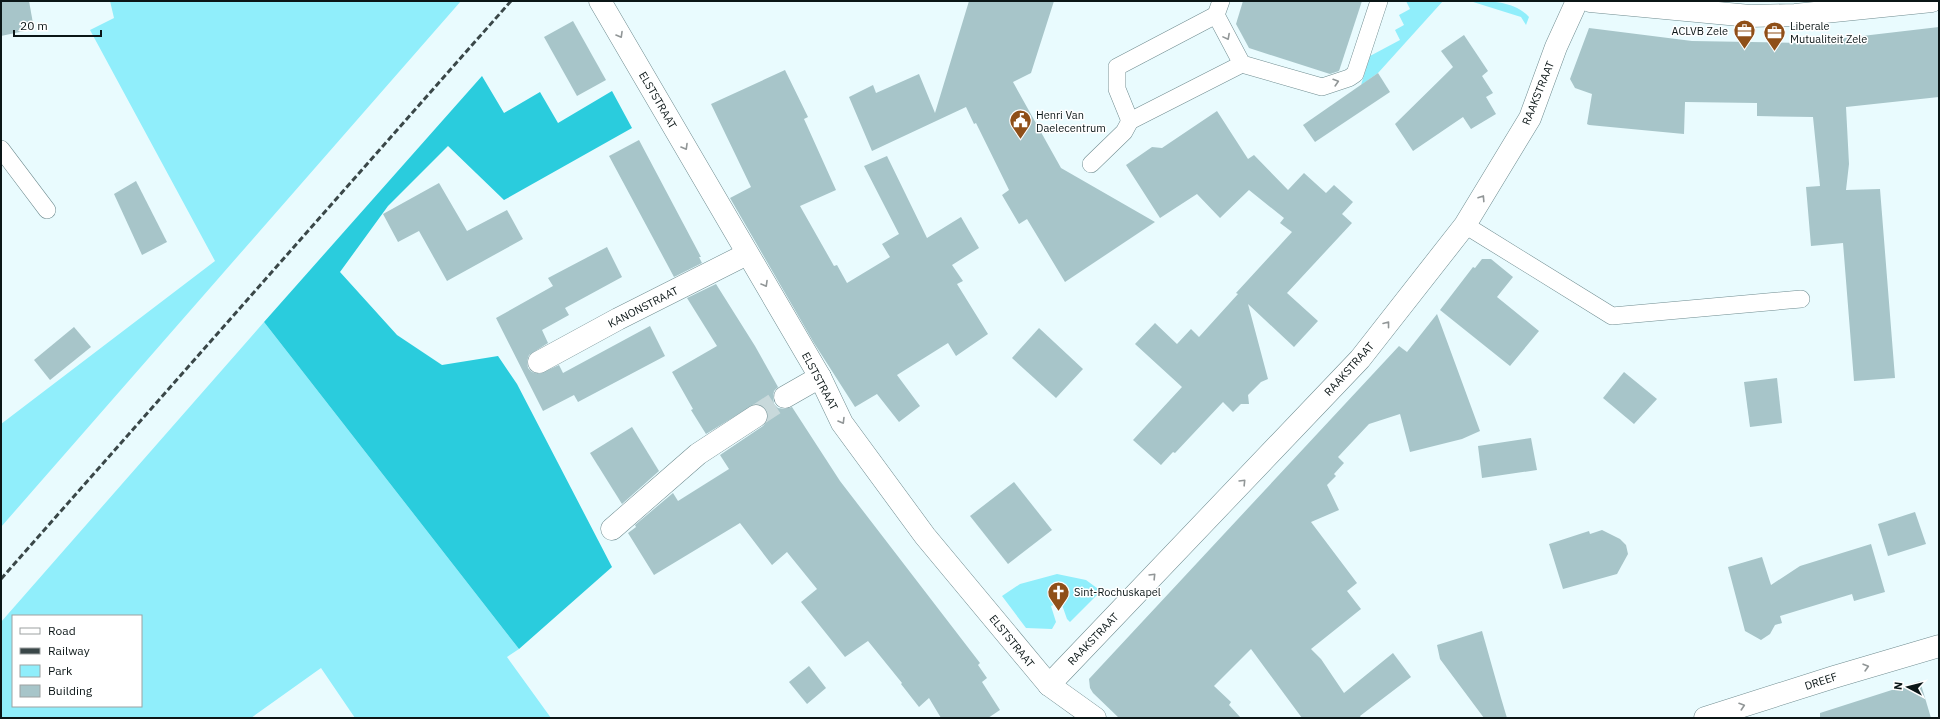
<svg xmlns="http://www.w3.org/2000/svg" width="1940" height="719" font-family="'IBM Plex Sans',sans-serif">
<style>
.green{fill:#90eefb;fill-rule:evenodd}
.forest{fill:#2accdd}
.building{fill:#a7c5c9}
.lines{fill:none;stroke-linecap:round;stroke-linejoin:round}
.minor-tunnel{stroke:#c8d9db;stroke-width:22;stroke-dasharray:22 11;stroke-linecap:butt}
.service-casing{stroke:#6f8c90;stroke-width:18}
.minor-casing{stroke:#6f8c90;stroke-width:23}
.service{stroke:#fff;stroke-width:17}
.minor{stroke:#fff;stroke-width:22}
.rail{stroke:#3a4748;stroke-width:3;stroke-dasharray:6 3;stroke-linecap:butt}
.oneway{stroke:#919697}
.labels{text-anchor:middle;stroke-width:3;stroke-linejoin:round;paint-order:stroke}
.poi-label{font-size:11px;fill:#0b1617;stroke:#fff;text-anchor:start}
.street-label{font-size:11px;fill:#0b1617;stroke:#fff}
</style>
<rect width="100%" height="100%" fill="#e9fbfe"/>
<g class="green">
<path d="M110,1H461L1,527V424L215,261L90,30L114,18Z"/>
<path d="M1406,1H1443L1378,73L1361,85L1370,56L1400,40L1395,30L1404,25L1399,15L1410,9Z"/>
<path d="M1470,1C1490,1 1515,1 1529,17L1526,25L1521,17Z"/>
<path d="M264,322L519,649L507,657L551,718H355L321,668L251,718H1V622ZM13,616H141V706H13Z"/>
<path d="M1057,574L1086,580L1101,591L1070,622L1067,619L1061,602L1051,606L1056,622L1052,629L1026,628L1002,596L1020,584Z"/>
</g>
<path class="forest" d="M482,76L504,113L540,92L558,123L612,91L632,128L504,200L448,146L388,206L340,272L397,335L442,365L498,356L517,384L612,567L519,649L264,322Z"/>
<g class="building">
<path d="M1,1H29L34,29L1,36Z"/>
<path d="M969,1H1054L1031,73L1013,82L1061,168L1155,222L1065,282L1027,219L1019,224L1002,195L1009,190L976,123L974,124L966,107L872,151L849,97L873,85L876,93L919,74L935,113Z"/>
<path d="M1243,1H1362L1339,71L1330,74L1249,48L1236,24Z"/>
<path d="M573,21L606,80L577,96L544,37Z"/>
<path d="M1939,27V97L1846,107L1849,164L1846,190L1880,189L1895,378L1854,381L1843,243L1811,246L1806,187L1820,186L1813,117L1757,116V103L1685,102L1684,134L1589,125L1587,124L1592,94L1575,88L1570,79L1589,28L1692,41L1802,43Z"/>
<path d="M1464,35L1488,71L1482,76L1493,93L1486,97L1496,114L1471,129L1463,117L1413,151L1395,124L1453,67L1441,51Z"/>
<path d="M785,70L808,117L804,119L836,190L800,206L834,266L837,265L847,283L890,257L882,244L899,234L864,166L887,156L927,238L961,217L979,248L952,265L963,281L957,284L988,334L956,356L948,343L897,375L920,406L899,422L877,394L855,407L814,343L730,198L751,187L711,104Z"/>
<path d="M1378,73L1390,92L1315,142L1303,125Z"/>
<path d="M1217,111L1248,159L1254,155L1288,190L1304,173L1326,193L1334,185L1353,202L1342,214L1352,223L1287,293L1318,321L1294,347L1248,304L1268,379L1261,382L1248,395L1249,404H1241L1233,412L1223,402L1175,453L1173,452L1161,465L1133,440L1182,387L1135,344L1155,323L1177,344L1191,329L1199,337L1238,294L1236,293L1292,232L1280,223L1284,218L1249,190L1220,218L1197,194L1160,218L1126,165L1152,147L1162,148Z"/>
<path d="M639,140L701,257H699L702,263L674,277L609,156Z"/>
<path d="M136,181L167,242L142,255L114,194Z"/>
<path d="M439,183L467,231L507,210L523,239L447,281L419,231L398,242L383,214Z"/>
<path d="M607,247L622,277L565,308L569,315L542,330L548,343L529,355L527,361L528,368L532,372L539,374L559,365L563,373L650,326L665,356L578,402L574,395L543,411L496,318L553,286L548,278Z"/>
<path d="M1482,259H1491L1513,277L1497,297L1539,331L1510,366L1440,310L1473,267L1475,268Z"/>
<path d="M716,284L755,346L778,387L774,391L773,397L774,404L778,408L785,409L792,407L840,481L980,663L978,665L987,678L982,682L1000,710L988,718H941L929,698L919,707L901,684L902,683L868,641L845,657L801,602L817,589L787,552L772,565L740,523L654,575L628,533L636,527L635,525L673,493L678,501L729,469L720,455L763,426L767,421L768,415L766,409L761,405L755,404L706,434L691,410L693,409L672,372L717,346L687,298Z"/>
<path d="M1437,314L1480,431L1462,439L1410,452L1400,414L1369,424L1338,457L1344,463L1334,474L1336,476L1327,485L1339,510L1311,522L1357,583L1347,591L1361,609L1311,649L1321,659L1344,693L1393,653L1411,677L1360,716L1361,718H1302L1251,649L1214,686L1231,702L1229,705L1241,718H1119L1093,693L1090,688L1089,679L1399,346L1407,352Z"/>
<path d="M74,327L91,347L50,380L34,360Z"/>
<path d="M1039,328L1083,369L1056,398L1012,358Z"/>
<path d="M1624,372L1657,399L1634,424L1603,398Z"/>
<path d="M1777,378L1782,423L1750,427L1744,382Z"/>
<path d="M632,427L659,471L622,504L590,453Z"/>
<path d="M1531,438L1537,470L1482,478L1478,446Z"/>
<path d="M1014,482L1052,530L1008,564L970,516Z"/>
<path d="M1915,512L1926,544L1888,556L1878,524Z"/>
<path d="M1602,530L1620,539L1626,545L1628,554L1617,574L1563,589L1549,544L1589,531L1590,534Z"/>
<path d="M1871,544L1885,592L1854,601L1852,594L1780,616L1782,623L1775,625L1770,634L1761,640L1745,631L1728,567L1762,557L1771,585L1800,566Z"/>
<path d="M1482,631L1501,698L1507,718H1484L1440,659L1437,645Z"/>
<path d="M809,666L826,688L807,704L789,682Z"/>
<path d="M1920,681L1931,718H1820V713Z"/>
</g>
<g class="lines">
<path class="minor-tunnel" d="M756,416L785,397"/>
<defs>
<g id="service">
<path d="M1221,1L1216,15L1242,64L1322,87L1349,78L1355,74L1379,1"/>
<path d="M1130,121L1117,89V67L1216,15"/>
<path d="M1,149L47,210"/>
<path d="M1091,164L1124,132L1130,121L1242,64"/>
<path d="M1465,225L1612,316L1801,299"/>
</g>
<g id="minor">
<path d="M600,1L820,377L842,423L925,536L1049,685L1095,718"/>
<path d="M1590,1L1750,16L1795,15L1932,1"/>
<path d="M539,362L618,319L747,254"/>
<path d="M785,397L820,377"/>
<path d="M612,529L698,454L756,416"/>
<path d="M1049,685L1360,359L1465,225L1530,118L1556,47L1577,1"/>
<path d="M1705,718L1834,677L1939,646"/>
</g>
</defs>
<use href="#service" class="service-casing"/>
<use href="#minor" class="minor-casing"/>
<use href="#service" class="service"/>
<use href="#minor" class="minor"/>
<path class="rail" d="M1,579L511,1"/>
</g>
<defs><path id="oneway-chevron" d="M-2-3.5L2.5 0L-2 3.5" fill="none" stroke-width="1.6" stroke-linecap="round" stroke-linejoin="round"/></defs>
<g class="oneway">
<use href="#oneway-chevron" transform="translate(620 35) rotate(60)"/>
<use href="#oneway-chevron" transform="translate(1227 37) rotate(62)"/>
<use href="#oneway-chevron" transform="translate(1336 82) rotate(-17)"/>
<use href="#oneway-chevron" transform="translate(685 147) rotate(60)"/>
<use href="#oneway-chevron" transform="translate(1482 198) rotate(-57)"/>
<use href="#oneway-chevron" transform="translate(765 284) rotate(60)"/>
<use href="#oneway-chevron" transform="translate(1387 324) rotate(-52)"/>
<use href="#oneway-chevron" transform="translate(842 421) rotate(59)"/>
<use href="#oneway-chevron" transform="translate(1243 482) rotate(-46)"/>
<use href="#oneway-chevron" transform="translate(1153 576) rotate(-46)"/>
<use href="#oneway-chevron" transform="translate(1866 667) rotate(-16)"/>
<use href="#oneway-chevron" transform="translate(1742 706) rotate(-18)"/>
</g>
<defs>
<symbol id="office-pin" viewBox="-11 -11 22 30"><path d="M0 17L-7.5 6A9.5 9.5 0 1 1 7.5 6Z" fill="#8f4f18" stroke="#fff"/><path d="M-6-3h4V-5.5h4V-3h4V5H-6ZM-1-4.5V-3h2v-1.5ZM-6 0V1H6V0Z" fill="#fff"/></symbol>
<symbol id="civic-pin" viewBox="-11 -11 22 30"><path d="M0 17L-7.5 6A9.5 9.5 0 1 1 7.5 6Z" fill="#8f4f18" stroke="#fff"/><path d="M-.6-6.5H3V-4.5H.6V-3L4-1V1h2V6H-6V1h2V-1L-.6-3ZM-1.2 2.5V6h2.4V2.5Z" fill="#fff"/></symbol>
<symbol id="church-pin" viewBox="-11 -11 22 30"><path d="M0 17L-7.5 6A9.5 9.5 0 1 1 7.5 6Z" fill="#8f4f18" stroke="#fff"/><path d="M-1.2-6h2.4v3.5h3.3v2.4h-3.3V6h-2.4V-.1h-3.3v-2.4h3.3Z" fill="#fff"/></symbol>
</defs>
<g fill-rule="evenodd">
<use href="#office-pin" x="1732" y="18" width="25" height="34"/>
<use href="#office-pin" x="1762" y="20" width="25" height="34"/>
<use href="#civic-pin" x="1008" y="108" width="25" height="34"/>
<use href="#church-pin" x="1046" y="580" width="25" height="34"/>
</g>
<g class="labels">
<g class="poi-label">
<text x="1790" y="30">Liberale<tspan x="1790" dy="13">Mutualiteit Zele</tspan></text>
<text x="1728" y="35" text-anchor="end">ACLVB Zele</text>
<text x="1036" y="119">Henri Van<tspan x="1036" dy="13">Daelecentrum</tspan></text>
<text x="1074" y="596">Sint-Rochuskapel</text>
</g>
<g class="street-label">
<text transform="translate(1538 93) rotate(-68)" y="4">RAAKSTRAAT</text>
<text transform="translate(658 100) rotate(60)" y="4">ELSTSTRAAT</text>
<text transform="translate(643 307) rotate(-27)" y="4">KANONSTRAAT</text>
<text transform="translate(1349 369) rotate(-48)" y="4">RAAKSTRAAT</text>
<text transform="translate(820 381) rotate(62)" y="4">ELSTSTRAAT</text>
<text transform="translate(1093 639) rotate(-46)" y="4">RAAKSTRAAT</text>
<text transform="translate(1012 641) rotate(51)" y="4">ELSTSTRAAT</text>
<text transform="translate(1821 681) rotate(-18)" y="4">DREEF</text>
</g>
</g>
<rect width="1940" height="719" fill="none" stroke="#0b1617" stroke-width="4"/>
<rect x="12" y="615" width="130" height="92" fill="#ffffff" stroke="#9da2a2"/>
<rect x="20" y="628" width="20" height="6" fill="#ffffff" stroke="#9da2a2"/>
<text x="48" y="635" font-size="12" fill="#0b1617">Road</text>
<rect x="20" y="648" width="20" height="6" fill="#3a4748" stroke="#9da2a2"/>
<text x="48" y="655" font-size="12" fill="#0b1617">Railway</text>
<rect x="20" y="665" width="20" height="12" fill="#90eefb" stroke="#9da2a2"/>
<text x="48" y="675" font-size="12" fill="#0b1617">Park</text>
<rect x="20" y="685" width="20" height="12" fill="#a7c5c9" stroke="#9da2a2"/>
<text x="48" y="695" font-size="12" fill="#0b1617">Building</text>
<g transform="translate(1908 687) rotate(277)" stroke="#ffffff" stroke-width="3" paint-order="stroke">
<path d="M0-3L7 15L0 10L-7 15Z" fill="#0b1617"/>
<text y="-6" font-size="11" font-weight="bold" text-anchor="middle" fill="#0b1617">N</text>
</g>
<path d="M14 30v6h87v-6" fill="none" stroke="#0b1617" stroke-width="2"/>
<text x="20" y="30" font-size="12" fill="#0b1617" stroke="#ffffff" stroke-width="3" paint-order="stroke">20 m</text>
</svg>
